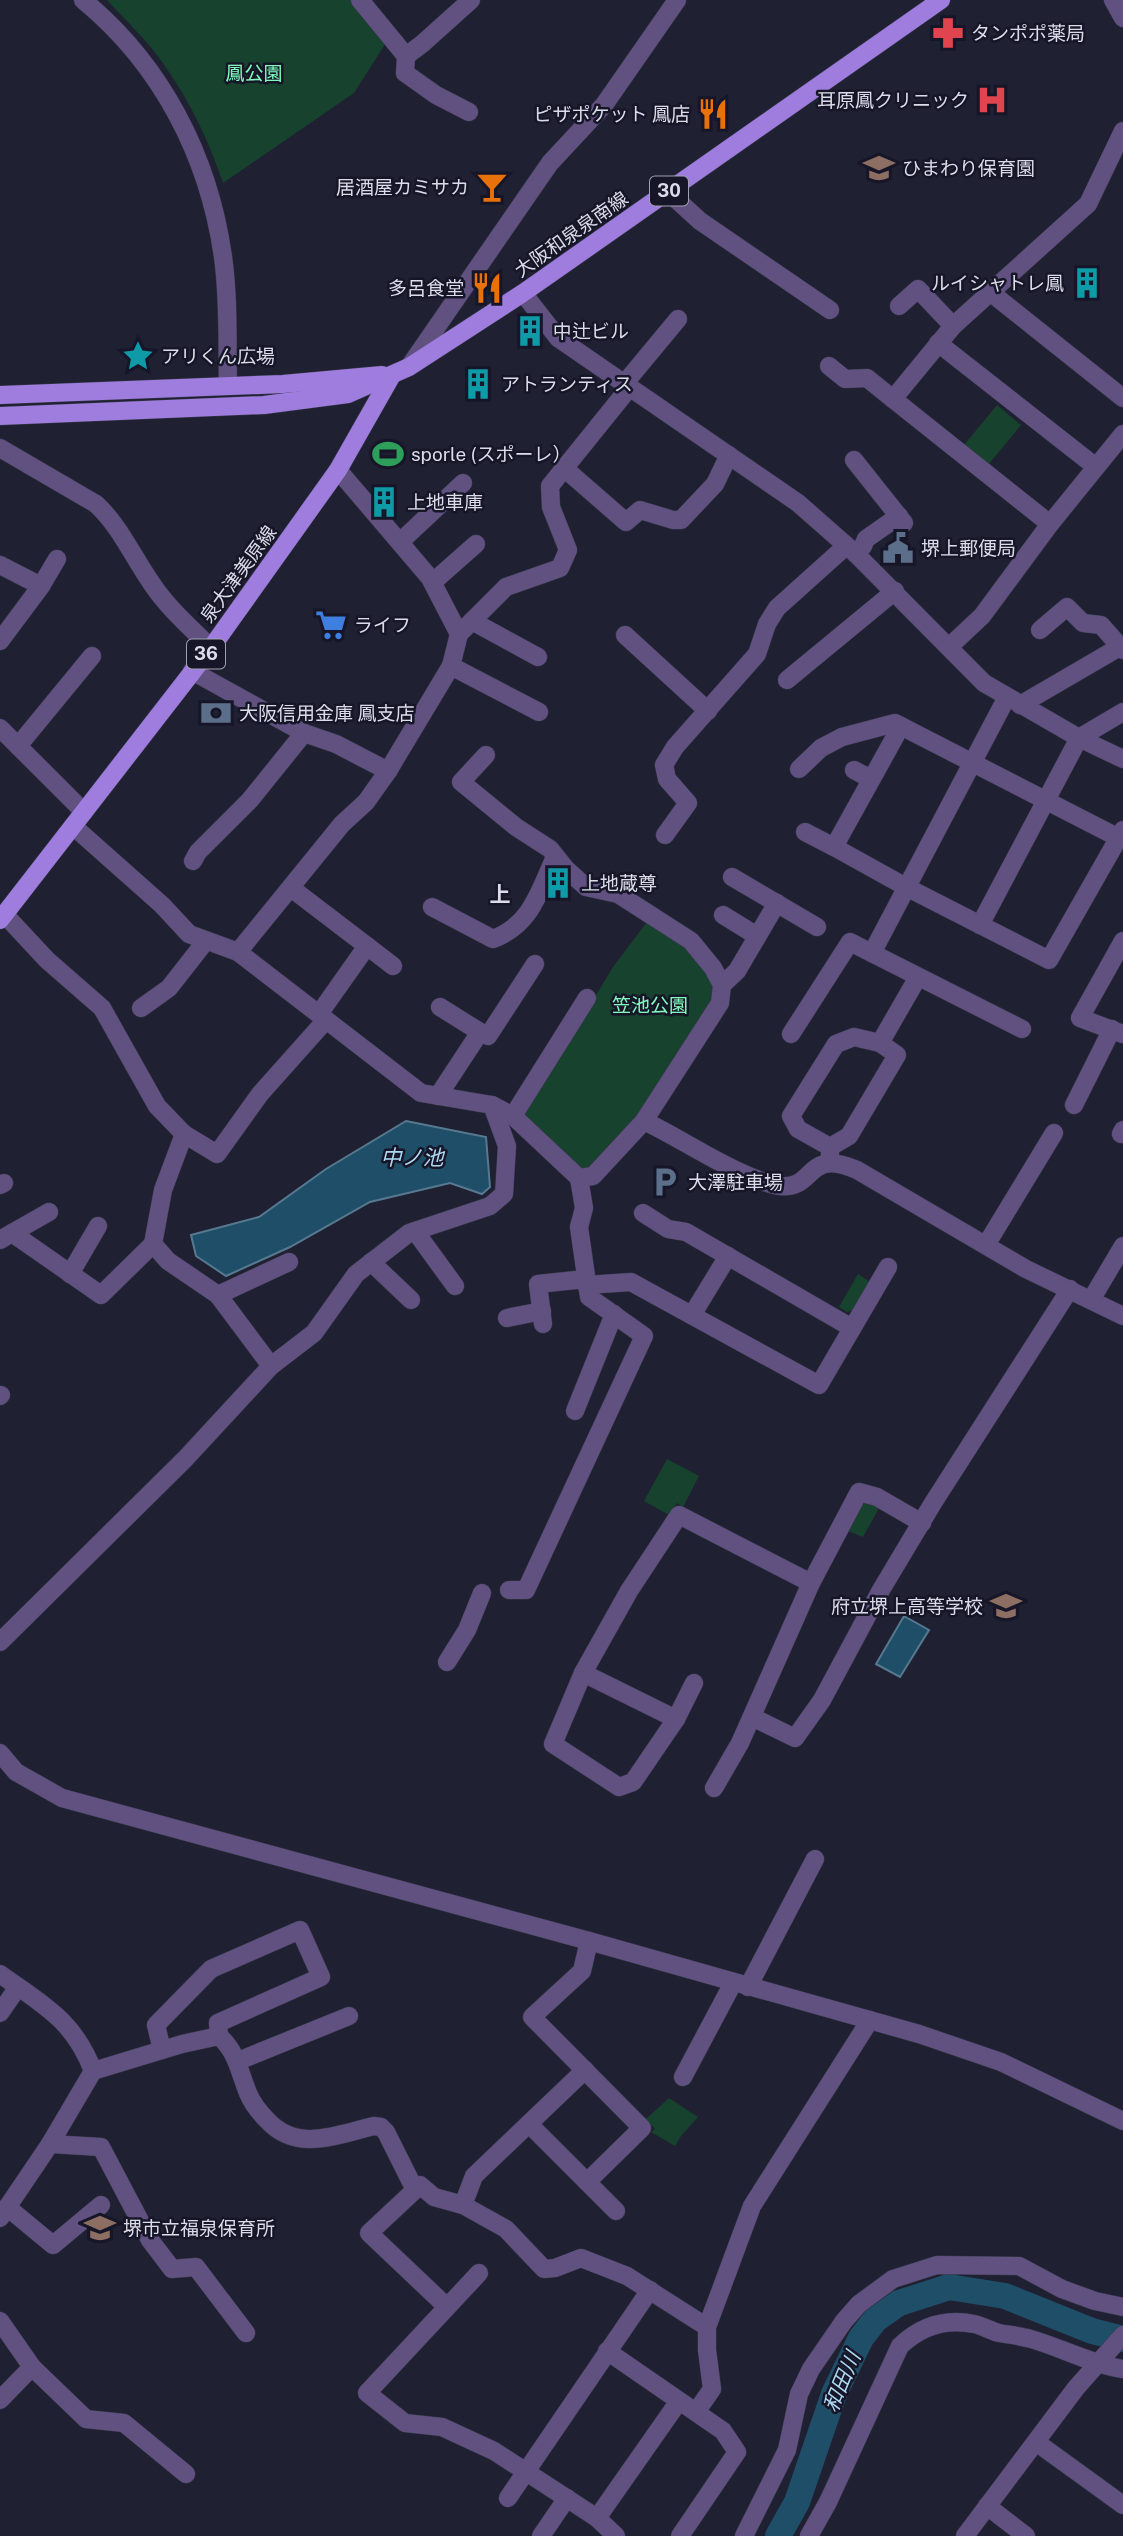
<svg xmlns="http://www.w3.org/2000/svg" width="1123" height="2536" font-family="'Public Sans','Noto Sans JP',sans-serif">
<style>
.green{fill:#17422d}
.water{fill:#1f4f68;stroke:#57798f;stroke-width:2}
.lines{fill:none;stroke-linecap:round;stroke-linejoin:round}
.river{stroke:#1f4f68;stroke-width:26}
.minor-casing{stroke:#393a4c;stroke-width:19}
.tertiary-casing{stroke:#393a4c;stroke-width:19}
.primary-casing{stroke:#393a4c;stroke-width:19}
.minor{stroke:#605180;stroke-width:18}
.tertiary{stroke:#605180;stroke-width:18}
.primary{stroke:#9e7ddf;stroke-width:18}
.labels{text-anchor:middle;stroke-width:5;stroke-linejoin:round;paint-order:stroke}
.shield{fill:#161628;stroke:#a0a1af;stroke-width:2}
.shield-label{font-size:18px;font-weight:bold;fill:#dbdce9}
.poi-label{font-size:19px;fill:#dbdce9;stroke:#161628;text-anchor:start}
.park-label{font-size:19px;fill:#80fabd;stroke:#161628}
.street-label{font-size:19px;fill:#dbdce9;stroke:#161628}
.neighbourhood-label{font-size:21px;font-weight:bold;fill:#dbdce9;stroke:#161628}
.water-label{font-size:21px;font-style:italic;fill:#aed8f2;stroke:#161628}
</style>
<rect width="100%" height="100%" fill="#1f2032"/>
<g class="green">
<path d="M107,0H352L386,43L354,93L223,183C209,141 190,102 165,66C149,42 126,21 107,0Z"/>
<path d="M997,405L1021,425L988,465L964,445Z"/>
<path d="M647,922C668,933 713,962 715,987C716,992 714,999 713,1004L637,1119L591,1170L583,1171L524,1115L613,967Z"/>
<path d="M858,1274L870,1282L853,1310L847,1312L839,1307Z"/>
<path d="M667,1459L699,1476L683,1507L677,1503L669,1515L644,1501Z"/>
<path d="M869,1502L879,1508L863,1537L848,1531L860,1504Z"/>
<path d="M669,2098L698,2117L681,2136L675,2146L651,2132L655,2129L646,2119Z"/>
</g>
<g class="water">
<path d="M406,1121L486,1137L490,1187L482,1194L450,1183L370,1202L290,1247L226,1276L196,1256L191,1235L259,1217L326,1169Z"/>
<path d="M904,1616L929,1630L900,1677L876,1664Z"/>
</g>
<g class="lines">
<path class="river" d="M778,2536L797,2502L834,2394L861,2338L875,2320L899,2303L949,2287L1005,2296L1092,2331L1123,2339"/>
<defs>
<g id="minor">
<path d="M360,0L406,56L405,73L436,95L469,112"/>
<path d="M1113,0L1123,18"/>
<path d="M406,56L422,44L471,0"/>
<path d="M667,191L700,221L830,310"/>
<path d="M990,292L1123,398"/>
<path d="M523,293L558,338L798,503L856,554L984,683L1079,738L1123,759"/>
<path d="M899,306L918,289L953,326"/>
<path d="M938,343L1096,467"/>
<path d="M829,366L845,379L867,378L893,399"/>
<path d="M409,367L550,163L604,105L677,0"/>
<path d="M624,384L678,319"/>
<path d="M0,448L96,504C120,526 133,557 152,584C168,608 190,627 211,648"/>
<path d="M854,460L904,523"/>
<path d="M564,468L626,522L640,510L673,520H681L715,484L729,455"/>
<path d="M338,470L430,578L459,634"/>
<path d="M1050,524L893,399L953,326L1088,204L1123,131"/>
<path d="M400,542L463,483"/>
<path d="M856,554L863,546L866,539L899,516"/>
<path d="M0,565L41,586"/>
<path d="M433,582L476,544"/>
<path d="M472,621L538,657"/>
<path d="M1040,630L1067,607L1083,623L1101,625L1123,650"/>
<path d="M625,635L708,711"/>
<path d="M0,641L41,586L57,559"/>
<path d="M950,646L982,616L1050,524L1123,434"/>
<path d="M451,666L539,712"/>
<path d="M192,671L304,733L336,744L388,771"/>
<path d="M787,680L895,591"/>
<path d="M1020,705L1123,645"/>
<path d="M901,726L834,847L906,887L1049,960L1123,830"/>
<path d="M0,728L84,812"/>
<path d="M18,746L92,656"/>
<path d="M799,769L821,748L842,737L895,723L1119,838"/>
<path d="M854,770L871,779"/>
<path d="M73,826L162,905L189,934L238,952L421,1093L492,1105L513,1116L579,1178L593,1176L644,1121L720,1003L722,985L713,968L691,941L618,894L586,887L566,869L550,849L516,827L461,782L486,755"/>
<path d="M805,832L834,847"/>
<path d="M665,835L688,803L667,779L664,765L675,747L757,654L767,624L777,608L846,546"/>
<path d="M193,861L198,852L250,800L304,733"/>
<path d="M732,877L817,927"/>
<path d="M291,888L367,946"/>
<path d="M432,907L493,939C531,925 539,892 555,857"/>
<path d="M5,915L47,960L102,1008L157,1106L184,1134L217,1154L260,1094L326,1020"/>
<path d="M723,915L757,936"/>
<path d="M980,925L1079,738L1123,712"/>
<path d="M1123,941L1080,1018L1123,1034"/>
<path d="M238,952L342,824L366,802L388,771L451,666L459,634L506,587L560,568L568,550L551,507L550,486L629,388"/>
<path d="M872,953L1007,697"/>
<path d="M722,985L737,971L777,903"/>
<path d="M440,1007L480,1032"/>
<path d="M141,1008L169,988L205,942"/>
<path d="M319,1014L367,946L393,966"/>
<path d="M791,1034L850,942L1022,1029"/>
<path d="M880,1043L918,977"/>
<path d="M438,1096L480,1032L488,1036L535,964"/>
<path d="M1074,1105L1112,1029"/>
<path d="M513,1116L587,998"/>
<path d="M644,1121C680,1138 712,1161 749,1176C759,1180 769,1185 780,1186C816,1190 805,1147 857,1170L1026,1269L1123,1316"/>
<path d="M184,1134L163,1190L153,1244L168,1261L218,1295L271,1366"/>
<path d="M1121,1134L1123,1130"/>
<path d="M830,1162V1147L798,1129L791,1116L836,1044L854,1037L880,1043L897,1055L849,1136L830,1147"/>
<path d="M0,1185L4,1183"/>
<path d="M643,1213L668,1229L686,1232L852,1328"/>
<path d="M415,1231L455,1286"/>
<path d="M12,1233L49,1212"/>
<path d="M0,1240L12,1233L101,1295L153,1244"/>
<path d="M986,1245L1054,1133"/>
<path d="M371,1262L411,1300"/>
<path d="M70,1274L98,1226"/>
<path d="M586,1285L631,1282L819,1385L888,1267"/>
<path d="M218,1295L289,1262"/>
<path d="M1091,1300L1123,1246"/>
<path d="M692,1315L728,1256"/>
<path d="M507,1318L542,1311"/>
<path d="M543,1324L538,1284L585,1279"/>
<path d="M0,1396L1,1395"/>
<path d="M575,1411L614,1314"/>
<path d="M509,1590H526L644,1336L589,1297L579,1227L584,1208L579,1178"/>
<path d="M0,1642L185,1459L271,1366L314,1333L356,1274L409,1233L490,1206L504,1194L507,1146L492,1105"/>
<path d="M447,1662L467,1630L482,1593"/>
<path d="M583,1673L676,1719"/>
<path d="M694,1683L676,1719L633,1782L619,1787L553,1744L583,1673L629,1591L679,1515L811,1583"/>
<path d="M752,1717L795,1738L822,1700L881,1590L933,1503L1070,1289"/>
<path d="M714,1788L740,1743L811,1583L859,1492L877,1497L922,1523"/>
<path d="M589,1941L582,1971L532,2017L642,2128L587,2182L616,2211"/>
<path d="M0,1974C42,2004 74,2020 93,2071"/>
<path d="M748,1987L815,1859"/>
<path d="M0,2013L18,1987"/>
<path d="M162,2050L156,2025L211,1969L300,1930L321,1977L218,2023L219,2036"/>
<path d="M238,2061L349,2016"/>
<path d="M683,2077L733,1983"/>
<path d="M529,2124L587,2182"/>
<path d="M50,2144L101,2147L150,2240L172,2269L196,2267L246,2333"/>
<path d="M415,2190L369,2233L447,2307"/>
<path d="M463,2205L474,2176L585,2070"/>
<path d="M7,2207L53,2245L101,2205"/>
<path d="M0,2218L50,2144L93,2071L182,2044L219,2036C237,2052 239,2071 248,2093C252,2103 259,2112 267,2120C297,2153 336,2135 374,2126L381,2127L386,2132L415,2190L420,2185L434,2197L463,2205L506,2229L544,2269L555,2268L581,2258L627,2276L707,2327"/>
<path d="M479,2273L367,2393L405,2423L442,2427L494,2451L597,2518L616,2536"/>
<path d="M0,2321L32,2367L86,2419L124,2423L186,2474"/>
<path d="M607,2351L723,2431L737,2452L680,2536"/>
<path d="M0,2400L32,2367"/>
<path d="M696,2412L712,2389L707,2350V2327L752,2206L870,2020"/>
<path d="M1036,2442L1123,2505"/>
<path d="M508,2498L650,2290"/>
<path d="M987,2506L1026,2536"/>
<path d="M597,2518L679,2401"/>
<path d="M541,2536L567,2498"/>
<path d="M744,2536L787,2450L799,2394L811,2369L844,2321L859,2304L893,2279L937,2265L1019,2266L1062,2289L1095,2301L1123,2307"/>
<path d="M809,2536L828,2502L900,2346C921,2326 945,2318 974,2324C983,2326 991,2331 999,2333C1010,2335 1021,2336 1031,2339C1062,2348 1091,2364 1123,2369"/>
</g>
<g id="tertiary">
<path d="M83,0C162,65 209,157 223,257C229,299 227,343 228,385"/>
<path d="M0,1753L16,1772L62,1798L589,1941L919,2034L1001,2062L1123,2121"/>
<path d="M965,2536L1076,2388L1123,2335"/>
</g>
<g id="primary">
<path d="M0,395L283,384L382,375"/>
<path d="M0,416L264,405L348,394L409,367L523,293L941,0"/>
<path d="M0,920L211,648L338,470L392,375"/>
</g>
</defs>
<use href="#minor" class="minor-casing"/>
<use href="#tertiary" class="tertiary-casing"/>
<use href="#primary" class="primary-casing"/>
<use href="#minor" class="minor"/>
<use href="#tertiary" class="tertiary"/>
<use href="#primary" class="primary"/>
</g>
<defs>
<symbol id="pharmacy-bare" viewBox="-9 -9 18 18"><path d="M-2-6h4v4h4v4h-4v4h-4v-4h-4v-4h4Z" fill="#e0444e" stroke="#161628" stroke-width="2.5" paint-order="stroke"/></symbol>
<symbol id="hospital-bare" viewBox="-9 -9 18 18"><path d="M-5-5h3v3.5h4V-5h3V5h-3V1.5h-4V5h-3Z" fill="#e0444e" stroke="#161628" stroke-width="2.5" paint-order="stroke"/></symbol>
<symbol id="restaurant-bare" viewBox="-9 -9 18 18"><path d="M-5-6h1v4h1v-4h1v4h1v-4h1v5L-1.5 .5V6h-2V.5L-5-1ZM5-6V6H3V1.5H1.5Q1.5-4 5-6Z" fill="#e8710a" stroke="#161628" stroke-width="2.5" paint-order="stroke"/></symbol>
<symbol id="school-bare" viewBox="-9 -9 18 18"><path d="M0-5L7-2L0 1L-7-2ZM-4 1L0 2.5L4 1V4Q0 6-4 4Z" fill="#8d6e63" stroke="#161628" stroke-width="2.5" paint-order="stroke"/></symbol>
<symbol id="bar-bare" viewBox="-9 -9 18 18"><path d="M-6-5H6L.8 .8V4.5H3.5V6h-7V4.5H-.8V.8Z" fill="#e8710a" stroke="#161628" stroke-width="2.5" paint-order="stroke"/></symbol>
<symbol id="building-bare" viewBox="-9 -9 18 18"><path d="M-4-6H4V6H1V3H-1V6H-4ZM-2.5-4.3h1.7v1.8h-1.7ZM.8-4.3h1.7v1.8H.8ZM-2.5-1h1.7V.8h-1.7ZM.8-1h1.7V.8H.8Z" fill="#0f9aa8" stroke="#161628" stroke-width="2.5" paint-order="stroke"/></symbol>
<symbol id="sight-bare" viewBox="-9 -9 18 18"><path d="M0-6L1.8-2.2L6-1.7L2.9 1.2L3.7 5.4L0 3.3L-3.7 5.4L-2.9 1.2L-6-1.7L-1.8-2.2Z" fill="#0f9aa8" stroke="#161628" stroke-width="2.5" paint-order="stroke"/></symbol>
<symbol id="stadium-bare" viewBox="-9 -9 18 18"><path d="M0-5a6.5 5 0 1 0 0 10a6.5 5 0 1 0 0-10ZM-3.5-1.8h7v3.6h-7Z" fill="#2e9e5b" stroke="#161628" stroke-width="2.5" paint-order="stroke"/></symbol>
<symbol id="civic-bare" viewBox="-9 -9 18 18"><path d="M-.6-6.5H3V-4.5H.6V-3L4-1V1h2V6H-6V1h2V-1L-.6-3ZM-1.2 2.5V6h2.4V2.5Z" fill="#5c6f8a" stroke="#161628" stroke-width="2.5" paint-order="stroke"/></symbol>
<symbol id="supermarket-bare" viewBox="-9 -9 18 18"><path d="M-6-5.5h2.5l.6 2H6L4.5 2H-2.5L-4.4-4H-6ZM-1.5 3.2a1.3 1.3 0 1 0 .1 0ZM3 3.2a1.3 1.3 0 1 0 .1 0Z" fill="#3f7fe0" stroke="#161628" stroke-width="2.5" paint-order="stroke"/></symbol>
<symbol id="bank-bare" viewBox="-9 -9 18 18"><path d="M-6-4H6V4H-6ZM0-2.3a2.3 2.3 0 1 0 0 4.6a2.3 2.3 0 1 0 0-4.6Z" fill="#5c6f8a" stroke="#161628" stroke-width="2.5" paint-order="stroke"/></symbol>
<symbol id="parking-bare" viewBox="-9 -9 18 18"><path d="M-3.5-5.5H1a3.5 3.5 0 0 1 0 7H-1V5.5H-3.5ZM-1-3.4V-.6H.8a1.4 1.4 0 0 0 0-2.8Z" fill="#5c6f8a" stroke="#161628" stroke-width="2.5" paint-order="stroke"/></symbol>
</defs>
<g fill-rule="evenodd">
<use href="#pharmacy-bare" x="926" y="11" width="44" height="44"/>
<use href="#hospital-bare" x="970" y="78" width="44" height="44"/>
<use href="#restaurant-bare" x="691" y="92" width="44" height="44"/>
<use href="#school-bare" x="857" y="146" width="44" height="44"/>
<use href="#bar-bare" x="470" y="165" width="44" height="44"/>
<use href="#building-bare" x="1065" y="261" width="44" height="44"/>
<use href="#restaurant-bare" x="465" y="266" width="44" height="44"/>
<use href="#building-bare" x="508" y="309" width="44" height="44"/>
<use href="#sight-bare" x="116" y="334" width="44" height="44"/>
<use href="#building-bare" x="456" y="362" width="44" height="44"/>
<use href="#stadium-bare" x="366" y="432" width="44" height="44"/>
<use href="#building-bare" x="362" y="480" width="44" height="44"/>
<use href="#civic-bare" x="876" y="526" width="44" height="44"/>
<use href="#supermarket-bare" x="309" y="603" width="44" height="44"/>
<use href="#bank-bare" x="194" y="691" width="44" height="44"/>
<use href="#building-bare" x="536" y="861" width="44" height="44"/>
<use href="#parking-bare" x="643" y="1160" width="44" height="44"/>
<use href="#school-bare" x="984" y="1584" width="44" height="44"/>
<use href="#school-bare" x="78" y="2206" width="44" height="44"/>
</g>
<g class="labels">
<g class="shield">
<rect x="650" y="176.5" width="38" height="29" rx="5"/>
<rect x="187" y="639.5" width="38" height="29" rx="5"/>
</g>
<g class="shield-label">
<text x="669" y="197">30</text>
<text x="206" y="660">36</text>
</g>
<g class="poi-label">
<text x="971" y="40">タンポポ薬局</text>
<text x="969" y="107" text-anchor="end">耳原鳳クリニック</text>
<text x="690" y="121" text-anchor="end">ピザポケット 鳳店</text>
<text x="902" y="175">ひまわり保育園</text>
<text x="469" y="194" text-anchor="end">居酒屋カミサカ</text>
<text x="1064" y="290" text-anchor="end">ルイシャトレ鳳</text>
<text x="464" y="295" text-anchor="end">多呂食堂</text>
<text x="553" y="338">中辻ビル</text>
<text x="161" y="363">アリくん広場</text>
<text x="501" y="391">アトランティス</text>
<text x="411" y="461">sporle (スポーレ）</text>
<text x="407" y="509">上地車庫</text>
<text x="921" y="555">堺上郵便局</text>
<text x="354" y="632">ライフ</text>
<text x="239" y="720">大阪信用金庫 鳳支店</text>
<text x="581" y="890">上地蔵尊</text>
<text x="688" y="1189">大澤駐車場</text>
<text x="983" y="1613" text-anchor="end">府立堺上高等学校</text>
<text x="123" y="2235">堺市立福泉保育所</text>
</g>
<g class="park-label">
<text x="254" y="80">鳳公園</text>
<text x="650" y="1012">笠池公園</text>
</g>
<g class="street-label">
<text transform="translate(571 234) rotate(-35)" y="7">大阪和泉泉南線</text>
<text transform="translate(238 574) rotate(-54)" y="7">泉大津美原線</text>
</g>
<g class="neighbourhood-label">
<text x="500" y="902">上</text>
</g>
<g class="water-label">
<text x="412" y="1165">中ノ池</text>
<text transform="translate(842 2382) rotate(-67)" y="7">和田川</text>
</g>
</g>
</svg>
